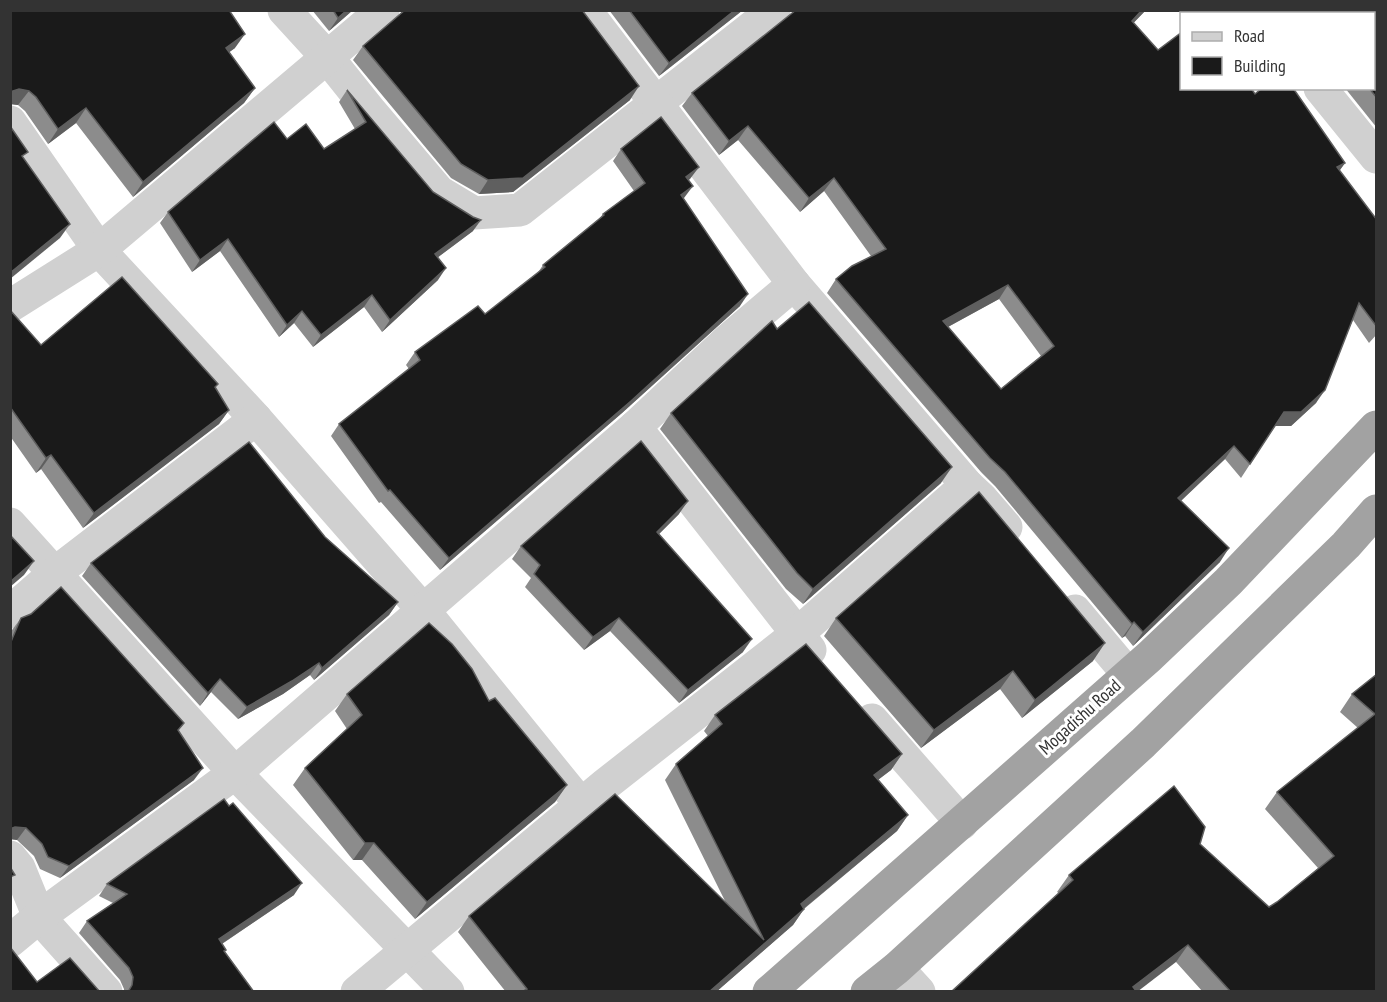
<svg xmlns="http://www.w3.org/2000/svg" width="1387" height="1002" font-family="'PT Sans Narrow',sans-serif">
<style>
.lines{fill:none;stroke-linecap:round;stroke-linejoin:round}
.minor{stroke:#d0d0d0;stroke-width:33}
.trunk{stroke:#a2a2a2;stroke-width:33}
.wall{fill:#8c8c8c;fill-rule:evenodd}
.shaded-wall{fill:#5f5f5f}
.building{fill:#1a1a1a;stroke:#5f5f5f;stroke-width:1.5;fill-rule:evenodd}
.labels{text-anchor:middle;stroke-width:6;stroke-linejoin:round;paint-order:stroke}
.street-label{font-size:18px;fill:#333;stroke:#fff}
</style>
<rect width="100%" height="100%" fill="#fff"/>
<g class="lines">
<g class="minor">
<path d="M284,10L327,57L371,112L439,192L474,213L520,210L774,10"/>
<path d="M585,10L794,284L967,485L981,498L1006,527"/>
<path d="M1256,10L1258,14"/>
<path d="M1320,88L1376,157"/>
<path d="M10,122L99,250L256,419L423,610L582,806"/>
<path d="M10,306L99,250L383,10"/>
<path d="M635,427L810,650"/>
<path d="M10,524L235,773L448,992"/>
<path d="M1075,611L1128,674"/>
<path d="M10,612L55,573L256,419"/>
<path d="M872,720L962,823"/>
<path d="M10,857L19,868L39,917L106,992"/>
<path d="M10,941L39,917L235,773L635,427L728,340L794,284"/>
<path d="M897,968L919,992"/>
<path d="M357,992L606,784L797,634L967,485"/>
</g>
<g class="trunk">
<path d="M769,992L1149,657L1228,582L1376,427"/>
<path d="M867,992L897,968L1143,743L1346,545L1376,511"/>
</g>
</g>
<g class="wall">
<path d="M10,10L235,48L229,52L255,88L244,103L133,197L76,123L48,144L25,111L18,105L10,104Z"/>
<path d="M312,10H353L329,31Z"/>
<path d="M401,10H582L630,100L513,192L479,194L451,178L353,60L363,46L401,14Z"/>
<path d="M609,10H743L659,76Z"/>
<path d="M792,10H1146L1133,23L1158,50L1255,94L1345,163L1339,171L1377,220V334L1369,343L1353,320L1316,403L1291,426H1275L1241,478L1225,459L1181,501L1220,562L1133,646L1125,636L1122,638L995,486L981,472L827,293L836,279L871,256L824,191L800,212L738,140L719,155L682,106L692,93L792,14ZM999,299L1041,356L1001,389L948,327Z"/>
<path d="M1275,10H1377V128L1345,88H1374V14H1276Z"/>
<path d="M347,90L433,192L473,231L437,258L438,280L382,332L364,307L313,347L294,323L279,337L220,251L192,272L160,223L168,212L287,139L324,149L355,129L339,102Z"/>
<path d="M621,149L699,167L688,180L683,199L740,306L622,413L440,570L381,502L379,503L331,436L339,424L409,369L406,365L415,352L485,314L537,274L543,265L599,219L603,214L634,191L613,161Z"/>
<path d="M10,310L41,345L215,388L229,410L219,424L83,528L41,469L36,473L10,436Z"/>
<path d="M777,329L941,483L803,604L786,589L660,429L671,413Z"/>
<path d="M679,514L659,534L743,652L679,703L610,631L584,650L525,587L531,578L512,559L521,546Z"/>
<path d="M325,537L398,602L389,615L314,680L310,675L283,694L238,719L211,692L200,706L82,576L91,563Z"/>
<path d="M21,618L184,723L178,731L194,780L60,878L40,869L34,856L17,840L10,839V635L12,630Z"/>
<path d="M836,618L1093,661L1022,718L1000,689L921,748L824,636Z"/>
<path d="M1377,674V992H1203L1176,962L1057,892L1069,875L1200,844L1269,907L1277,902L1318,868L1265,809L1277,792L1358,728L1340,712L1352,694Z"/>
<path d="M347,694L489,701L567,785L555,802L415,919L362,860H353L293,785L305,768L347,729L335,711Z"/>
<path d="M715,715L902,754L891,770L878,780L908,815L897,831L804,909L793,925L716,992H506L458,932L469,916L726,903L665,780L676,764L708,736L704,731Z"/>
<path d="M107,884L294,895L222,944L226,950L225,952L254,992H124V989L120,980L79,933L87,921L113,903L99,896Z"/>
</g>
<g class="shaded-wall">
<path d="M347,10H353L329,31L338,18Z"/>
<path d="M735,10H743L659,76L669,63Z"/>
<path d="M1142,10H1146L1122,35L1132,21Z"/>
<path d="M245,34L235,48L216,62L226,48Z"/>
<path d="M639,86L630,100L513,192L479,194L488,180Z"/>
<path d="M255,88L244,103L133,197L143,182Z"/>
<path d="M19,89L29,91L18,105L10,104V92Z"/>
<path d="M86,108L76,123L48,144L58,129Z"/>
<path d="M748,126L738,140L719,155L729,141Z"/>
<path d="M1345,163L1335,177L1337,167Z"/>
<path d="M699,167L690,179L678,189L686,177Z"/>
<path d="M834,178L824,191L800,212L809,198Z"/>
<path d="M693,186L684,198L672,207L681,195Z"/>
<path d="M481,220L473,231L426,266L435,254Z"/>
<path d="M70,224L60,238L10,279V273Z"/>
<path d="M228,239L220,251L192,272L200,260Z"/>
<path d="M446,268L438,280L382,332L390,320Z"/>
<path d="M1008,285L999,299L933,335L943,321Z"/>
<path d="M748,294L740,306L622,413L440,570L449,558Z"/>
<path d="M372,295L364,307L313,347L321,335Z"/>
<path d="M302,311L294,323L279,337L287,325Z"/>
<path d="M1325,390L1316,403L1291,426H1275L1284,412Z"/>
<path d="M229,410L219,424L83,528L94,513Z"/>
<path d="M1234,446L1225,459L1169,512L1178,498Z"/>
<path d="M51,455L41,469L36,473L46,458Z"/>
<path d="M952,467L941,483L803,604L813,589Z"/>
<path d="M688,501L679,514L648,545L657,532Z"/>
<path d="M1229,548L1220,562L1133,646L1143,632Z"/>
<path d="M34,561L24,575L10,587V582Z"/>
<path d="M398,602L389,615L314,680L322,668Z"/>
<path d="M619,618L610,631L584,650L593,637Z"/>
<path d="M1134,622L1125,636L1122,638L1132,624Z"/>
<path d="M752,639L743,652L679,703L688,690Z"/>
<path d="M1105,643L1093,661L1022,718L1035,700Z"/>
<path d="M319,663L310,675L283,694L238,719L247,707Z"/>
<path d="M1013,671L1000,689L921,748L934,730Z"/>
<path d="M220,679L211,692L200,706L208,693Z"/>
<path d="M902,754L891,770L863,791L874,775Z"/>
<path d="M203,768L194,780L60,878L69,866Z"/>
<path d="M567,785L555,802L415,919L427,902Z"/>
<path d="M908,815L897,831L790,920L801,904Z"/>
<path d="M15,827L26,828L17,840L10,839V829Z"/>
<path d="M365,843H374L362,860H353Z"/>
<path d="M302,883L294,895L211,951L219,939Z"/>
<path d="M804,909L793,925L716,992H709Z"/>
<path d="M1188,945L1176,962L1137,992L1133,987Z"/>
</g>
<g class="building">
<path d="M10,10H229L245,34L226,48L255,88L143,182L86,108L58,129L36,97L29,91L19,89L10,92Z"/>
<path d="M333,10H347L338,18Z"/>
<path d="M405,10H582L639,86L523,178L488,180L461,164L363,46Z"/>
<path d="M629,10H735L669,63Z"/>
<path d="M796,10H1142L1132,21L1158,50L1182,32V88H1251L1255,94L1262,88H1293L1345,163L1337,167L1377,220V327L1359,303L1325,390L1301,412H1284L1250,464L1234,446L1178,498L1229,548L1143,632L1134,622L1132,624L1005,472L990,458L836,279L852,266L886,249L834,178L809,198L748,126L729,141L692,93ZM1008,285L1054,346L1001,389L943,321Z"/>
<path d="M1296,10H1377V98L1369,88H1374V14H1299Z"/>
<path d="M347,90L433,192L473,217L481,220L435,254L446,268L390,320L372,295L321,335L302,311L287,325L228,239L200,260L168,212L274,122L287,139L306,124L324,149L366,122Z"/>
<path d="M661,117L699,167L686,177L693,186L681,195L748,294L631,401L449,558L390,490L388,491L339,424L420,360L415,352L478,306L485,314L545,267L543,265L604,215L603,214L645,183L621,149Z"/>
<path d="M10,126L28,152L22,156L70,224L10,273Z"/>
<path d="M122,277L218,384L215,387L229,410L94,513L51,455L46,458L10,407V310L41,345Z"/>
<path d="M809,302L952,467L813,589L797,573L671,413L772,321L777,329Z"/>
<path d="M641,441L688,501L657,532L752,639L688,690L619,618L593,637L534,574L540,565L521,546Z"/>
<path d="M249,442L325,537L398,602L322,668L319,663L292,681L247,707L220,679L208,693L91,563Z"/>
<path d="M979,492L1105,643L1035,700L1013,671L934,730L836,618Z"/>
<path d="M10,535L34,561L10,582Z"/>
<path d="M61,587L184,723L178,730L203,768L69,866L48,857L42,844L26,828L15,827L10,829V644L21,618L31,614Z"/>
<path d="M429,623L452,644L472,669L489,701L495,698L567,785L427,902L374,843H365L305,768L362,715L347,694Z"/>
<path d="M806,644L902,754L874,775L908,815L801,904L804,909L709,992H526L525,990L527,989L469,916L615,794L764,940L676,764L722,724L715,715Z"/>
<path d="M1377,674V992H1231L1188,945L1133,987L1137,992H951L1073,880L1069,875L1174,786L1205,827L1200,844L1269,907L1277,902L1334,856L1277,792L1375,714L1352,694Z"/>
<path d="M224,799L229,806L233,803L302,883L219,939L226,950L224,951L254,992H128L132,985L133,977L129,968L87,921L127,894L107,884Z"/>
<path d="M10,867L15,875L10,877Z"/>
<path d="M10,947L37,982L70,958L100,992H10Z"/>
</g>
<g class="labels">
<g class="street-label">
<text transform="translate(1080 717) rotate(-42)" y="6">Mogadishu Road</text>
</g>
</g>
<rect width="1387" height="1002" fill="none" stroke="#333333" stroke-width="24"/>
<rect x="1180" y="12" width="195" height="78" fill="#ffffff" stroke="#adadad" stroke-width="1.5"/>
<rect x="1192" y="32" width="30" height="9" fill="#d0d0d0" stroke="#adadad" stroke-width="1.5"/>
<text x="1234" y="42" font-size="18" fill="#333333">Road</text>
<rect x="1192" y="57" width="30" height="18" fill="#1a1a1a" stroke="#adadad" stroke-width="1.5"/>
<text x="1234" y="72" font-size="18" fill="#333333">Building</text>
</svg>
